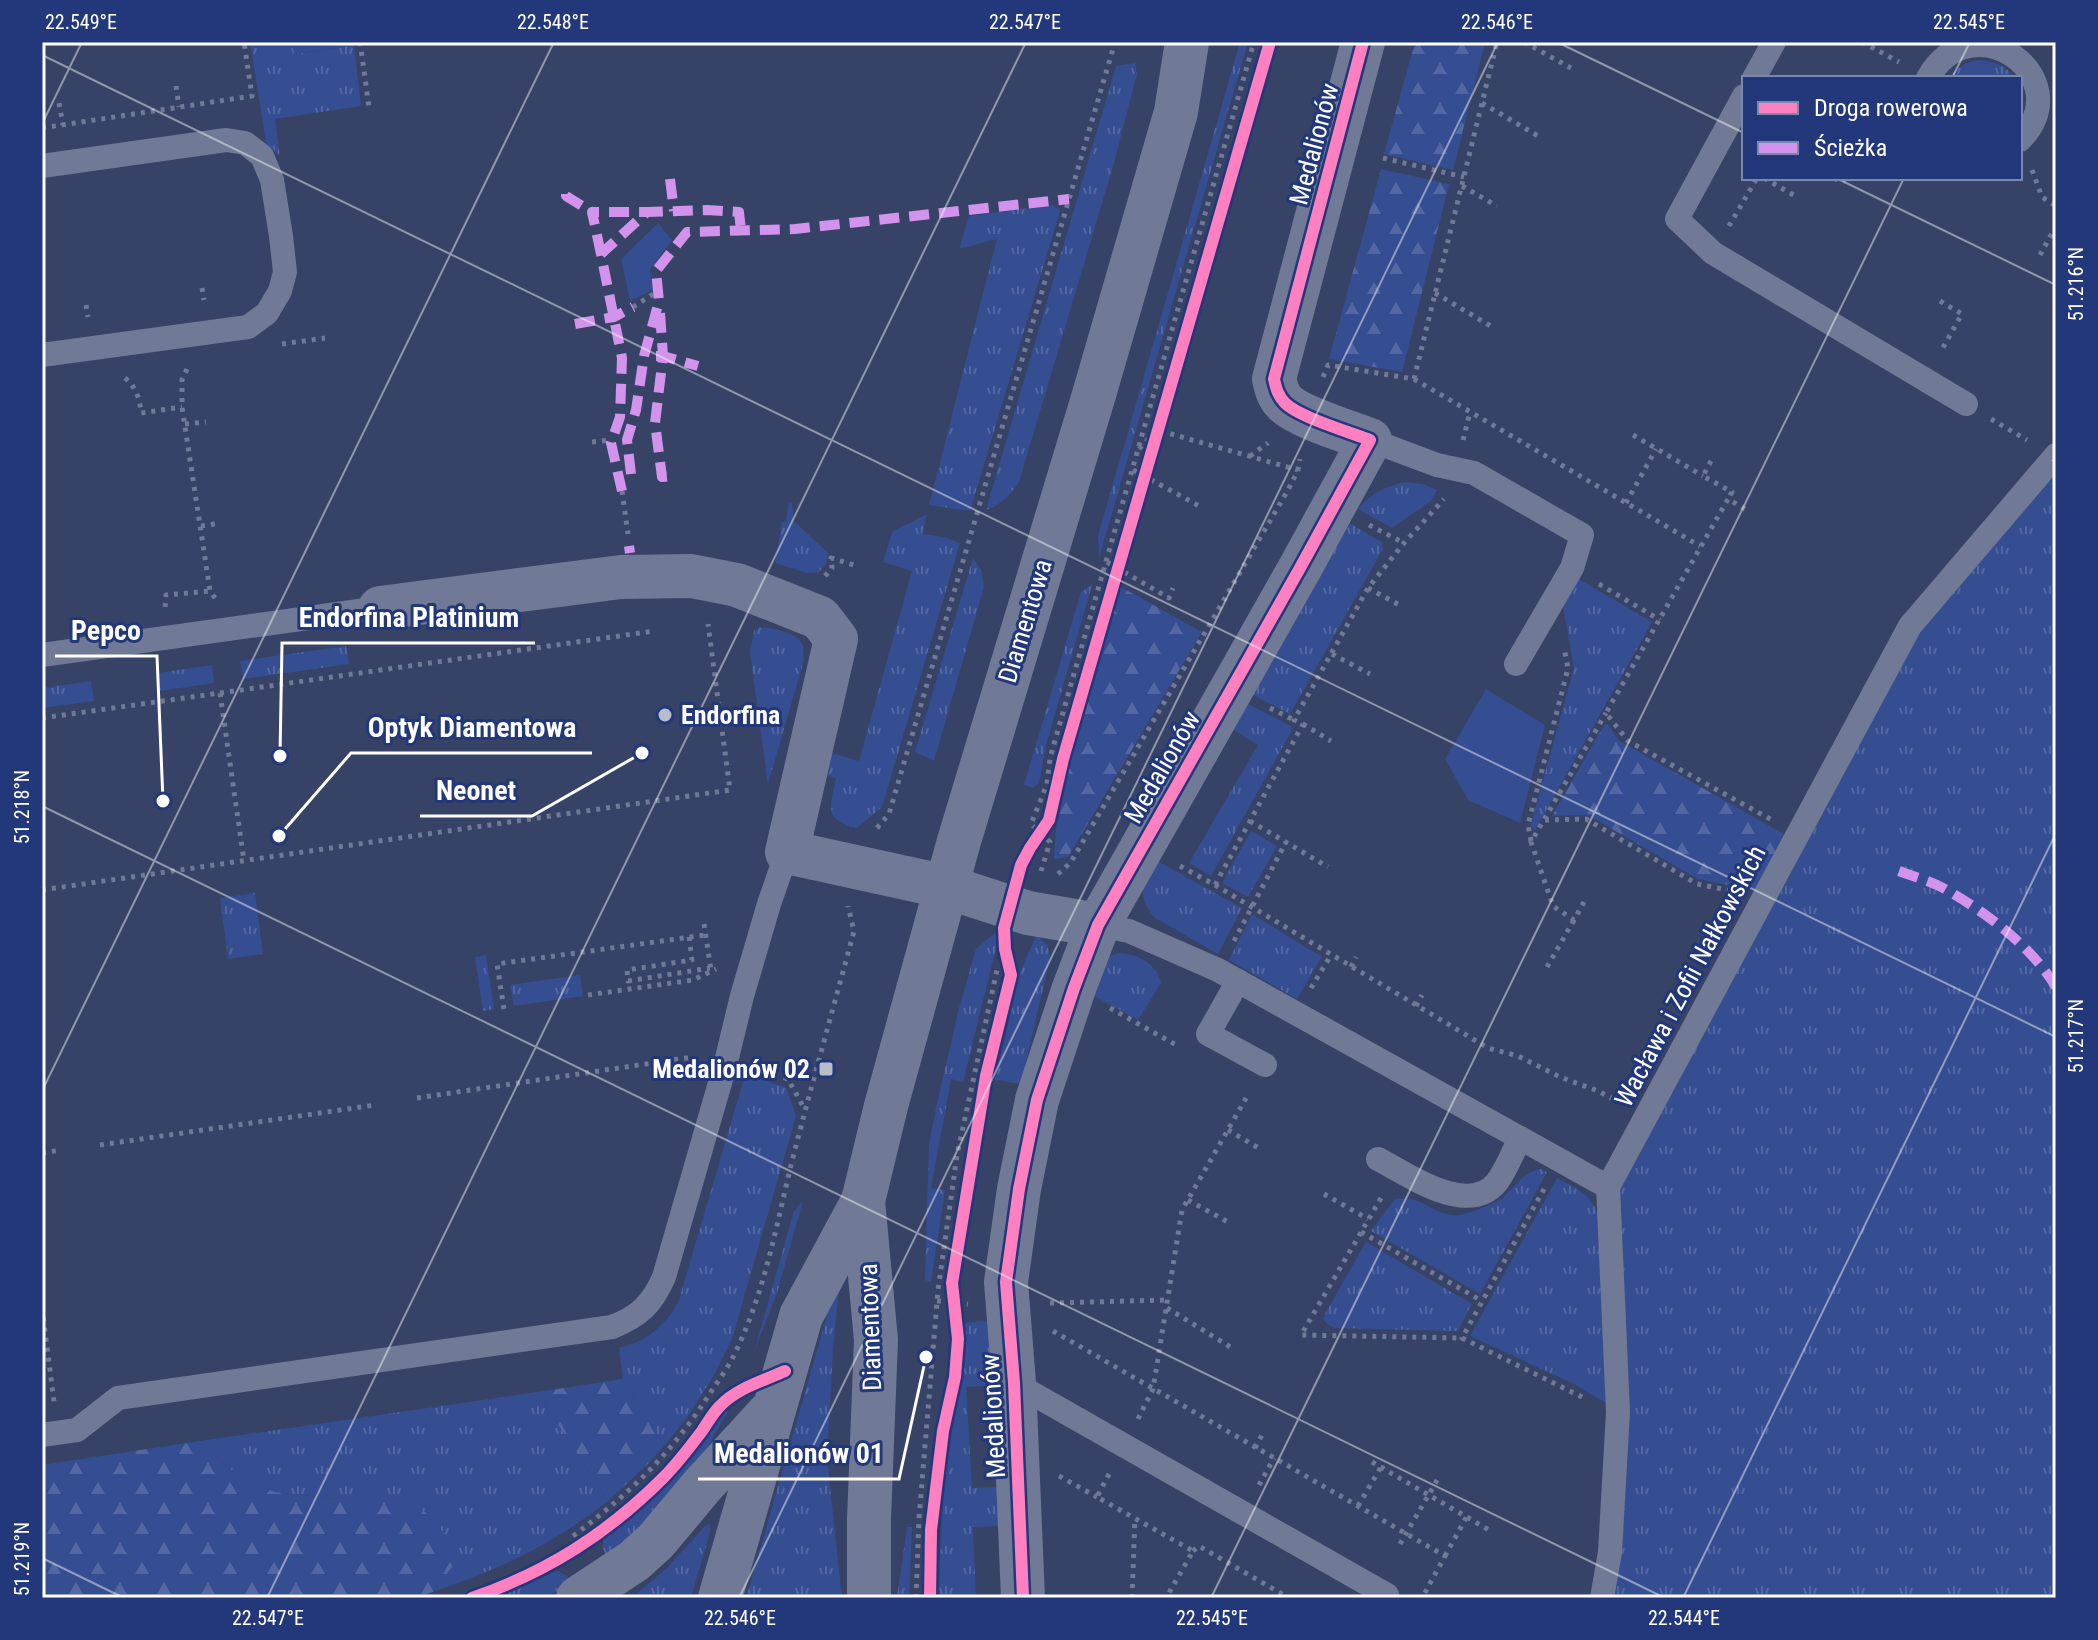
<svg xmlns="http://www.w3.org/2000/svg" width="2098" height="1640" font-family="'Roboto Condensed',sans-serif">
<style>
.grass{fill:url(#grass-tufts)}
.forest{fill:url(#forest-firs)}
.green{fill:#354d91}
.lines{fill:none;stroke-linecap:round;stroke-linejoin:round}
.path{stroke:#707995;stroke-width:5;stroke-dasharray:4 6;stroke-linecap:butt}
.service{stroke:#707995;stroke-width:24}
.minor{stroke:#707995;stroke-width:44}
.tertiary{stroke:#707995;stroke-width:44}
.quiet{stroke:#d193ec;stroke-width:10;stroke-dasharray:20 10;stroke-linecap:butt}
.cycleway-casing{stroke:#22387a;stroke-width:17}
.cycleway{stroke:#ff80c0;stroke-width:12}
.ticks{fill:none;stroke:#fff;stroke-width:2;stroke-opacity:0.45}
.poi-dot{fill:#b9bdc9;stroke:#22387a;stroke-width:3}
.labels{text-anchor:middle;stroke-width:6;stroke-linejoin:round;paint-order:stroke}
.street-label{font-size:26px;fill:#fff;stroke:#22387a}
.poi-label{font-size:26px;font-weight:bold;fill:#fff;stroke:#22387a;text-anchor:start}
.leader{fill:none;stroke:#fff;stroke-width:3}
.callout-dot{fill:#fff;stroke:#22387a;stroke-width:3}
.callout-label{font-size:28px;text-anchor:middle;font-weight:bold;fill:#fff;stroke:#22387a;stroke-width:6;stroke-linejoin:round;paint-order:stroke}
.neatline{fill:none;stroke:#fff;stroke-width:3}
.ticks-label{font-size:20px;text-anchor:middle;fill:#fff}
</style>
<defs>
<pattern id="grass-tufts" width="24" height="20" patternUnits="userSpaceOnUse" patternTransform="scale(2)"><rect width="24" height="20" fill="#354d91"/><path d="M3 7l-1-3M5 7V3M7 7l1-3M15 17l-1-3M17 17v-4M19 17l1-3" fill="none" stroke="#5368a2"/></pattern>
<pattern id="forest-firs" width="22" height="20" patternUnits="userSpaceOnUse" patternTransform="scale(2)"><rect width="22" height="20" fill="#354d91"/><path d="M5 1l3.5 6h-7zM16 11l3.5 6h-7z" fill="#5368a2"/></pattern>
</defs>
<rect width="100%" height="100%" fill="#364266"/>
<g class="grass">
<path d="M250,42H292L295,54L354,45L361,106L275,119L280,156L266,143Z"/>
<path d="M1240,42H1248L1099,558L1098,536Z"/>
<path d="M1978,60C1994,61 2005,65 2015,78H1949C1957,67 1965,63 1978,60Z"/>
<path d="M1135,63L1137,74L1114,163L1019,482C1009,496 1002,504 986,510L1116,66Z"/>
<path d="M1053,205L1060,211L970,511L929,505L997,239L959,249L969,216Z"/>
<path d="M2056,448V1598H1602L1610,1552L1608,1187L1910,626Z"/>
<path d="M1406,482L1423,484L1437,490L1432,500L1392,528L1358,509C1371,493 1386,486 1406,482Z"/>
<path d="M789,502L792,503L794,521L828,553L826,564L819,572L807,573L775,563L782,522L786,521Z"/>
<path d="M927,514L922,534L944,537L960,543L882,807L857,828C823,820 830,807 836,778L825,775L832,753L859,761L912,571L883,562L892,532Z"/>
<path d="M1349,523L1382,542L1383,549L1290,714L1253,695Z"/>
<path d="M973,558L981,570L984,587L934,761L915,752Z"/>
<path d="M1575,577L1652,622L1534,832L1531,824L1574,668L1562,601Z"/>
<path d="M1092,585L1047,742L1039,783L1033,788L1024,785L1081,592Z"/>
<path d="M760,627C774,629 797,631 803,646C804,650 803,655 804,660L768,784L750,653L754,631Z"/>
<path d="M346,646L349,664L243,679L240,661Z"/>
<path d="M212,665L214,683L160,691L158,673Z"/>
<path d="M91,681L94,701L42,708V688Z"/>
<path d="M1248,704L1291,726L1292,730L1211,876L1189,863L1258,745L1232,729Z"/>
<path d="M1251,831L1277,846L1248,897L1222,883Z"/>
<path d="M1156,860L1242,908L1218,954L1155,918C1135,895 1144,884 1156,860Z"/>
<path d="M255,893L263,954L228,959L220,898Z"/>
<path d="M1252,914L1322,957L1297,999L1229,960Z"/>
<path d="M996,932V948L963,1082L951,1079L931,1188L945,1190L931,1282L925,1280L929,1145L936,1108L959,1008L976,949Z"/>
<path d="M1036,936C1046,942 1049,946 1050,958L1021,1084L995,1080L1020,972Z"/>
<path d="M1118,953C1138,954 1155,962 1161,983L1138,1020L1087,992L1109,956Z"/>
<path d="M486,955L494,1009L483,1011L475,957Z"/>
<path d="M580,975L583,996L514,1006L510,985Z"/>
<path d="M745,1075L786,1087L796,1116L732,1339L713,1377L686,1419L664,1446L623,1379L619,1348C646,1342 664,1326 678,1303Z"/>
<path d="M1541,1169L1547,1172L1480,1294L1371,1231L1394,1200C1421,1192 1434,1218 1460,1215C1468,1214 1494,1204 1501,1199C1514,1189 1523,1171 1541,1169Z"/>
<path d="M1557,1178C1582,1192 1592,1194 1601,1222L1606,1403L1574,1384L1470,1336Z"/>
<path d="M803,1201L777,1293L754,1352L794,1211Z"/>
<path d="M1366,1242L1472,1304L1458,1331L1336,1328L1328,1325L1323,1319L1326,1312Z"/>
<path d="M841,1267L833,1350L827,1458L842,1598H746Z"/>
<path d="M990,1321L995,1385L966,1387L972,1488L1001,1487V1526L973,1527L976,1598H939C940,1547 942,1496 950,1445C956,1405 969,1365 965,1324L968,1322Z"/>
<path d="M537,1392L608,1501C556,1542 508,1565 447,1587V1573L455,1564V1555L388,1499H337L275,1492L245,1480L220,1461L211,1448L193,1442Z"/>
<path d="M731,1405L704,1454L672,1498L608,1559L603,1549V1539C635,1515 664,1489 689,1459C701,1445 717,1413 731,1405Z"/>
<path d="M710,1524V1532L691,1598H643L636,1594L667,1568L705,1526Z"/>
<path d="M907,1527H912L909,1598H897Z"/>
<path d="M556,1571L566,1575L573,1582L545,1598H493Z"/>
</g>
<g class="forest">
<path d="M1415,42H1485L1453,170L1384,154Z"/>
<path d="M1381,169L1449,184L1402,372L1329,359Z"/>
<path d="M1121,587L1202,632L1068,857L1054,859L1056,829L1070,763Z"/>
<path d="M1608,724L1618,740L1787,836L1759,891L1698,879L1588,815L1552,816L1604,725Z"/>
<path d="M623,1379L664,1446L647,1465L608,1501L537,1392Z"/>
<path d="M193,1442L211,1448L220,1461L245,1480L275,1492L337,1499H388L411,1501L430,1516L450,1540L455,1555V1564L447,1573V1587L415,1598H42V1465Z"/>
</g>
<g class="green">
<path d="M292,42H354V45L294,54Z"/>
<path d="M658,223L672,240L650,270L653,290L630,301L621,259Z"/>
<path d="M1486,689L1545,725L1520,823L1468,800L1445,759Z"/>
</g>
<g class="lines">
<g class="path">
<path d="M360,42L369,107"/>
<path d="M1524,42L1571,68"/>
<path d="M1862,42L1899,62"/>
<path d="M176,86L179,107"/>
<path d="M59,103L63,125"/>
<path d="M1482,103L1538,136"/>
<path d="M42,128L252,96L244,42"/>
<path d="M1383,158L1464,177"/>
<path d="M2032,170L2042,197L2056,206"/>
<path d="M1764,178L1797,197"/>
<path d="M1834,178L1841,182L1846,178"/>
<path d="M1462,186L1497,206"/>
<path d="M1729,226L1757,178"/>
<path d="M2040,255L2056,226"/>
<path d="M202,288L204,300"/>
<path d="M1435,293L1494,328"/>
<path d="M1940,301L1962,314L1941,351"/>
<path d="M86,305L88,317"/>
<path d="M633,307L658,291"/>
<path d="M282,344L325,338"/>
<path d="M187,369L182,380V407L210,591L215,598"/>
<path d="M1323,377L1328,365L1414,379L1497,42"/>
<path d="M125,378C136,387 140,399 141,413L182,407"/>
<path d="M1414,379L1700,546"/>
<path d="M1991,419L2027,440"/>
<path d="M185,424L206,422"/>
<path d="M1633,435L1703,476"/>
<path d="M1463,440L1470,412"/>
<path d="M592,442L612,440"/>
<path d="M1139,449L1157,430L1298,470"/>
<path d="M1250,456L1268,443"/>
<path d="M1711,461L1703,476L1732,492L1728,499"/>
<path d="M1133,470L1203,508"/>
<path d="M622,491L628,534"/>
<path d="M1626,503L1656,449"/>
<path d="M1745,509L1728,499L1606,713L1628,741L1772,820"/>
<path d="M1369,525L1404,543"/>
<path d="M201,526L220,523"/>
<path d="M1107,562L1169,598L1173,588"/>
<path d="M825,576L832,568L831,558L857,566"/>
<path d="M1599,584L1660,620"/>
<path d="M1368,588L1403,607"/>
<path d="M165,607L166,595L210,591"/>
<path d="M1332,654L1370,674"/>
<path d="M220,693L654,631"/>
<path d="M1270,708L1294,720"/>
<path d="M42,718L220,693L244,861"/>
<path d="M1303,724L1331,741"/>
<path d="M1545,820L1586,819L1697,884L1732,891"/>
<path d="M1250,821L1328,867"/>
<path d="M877,828L889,814L1115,42"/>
<path d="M1531,841L1528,825L1568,668L1564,648"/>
<path d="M1180,866L1215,885L1303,724L1294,720L1368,588L1404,543L1444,499"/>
<path d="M1041,871L1050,842L1031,824L1047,784L1050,758L1254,42"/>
<path d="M1058,874L1071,862L1288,490L1298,470L1300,459"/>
<path d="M1215,885L1488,1048L1518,1056L1560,1077L1598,1091L1617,1101"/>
<path d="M42,890L730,790L708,624"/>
<path d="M1584,902L1574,920L1553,906L1531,842L1606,713"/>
<path d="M704,924L711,970"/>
<path d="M689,937L692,960L627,970L628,981L710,968"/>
<path d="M1234,941L1286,842"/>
<path d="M1351,967L1356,957"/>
<path d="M1547,967L1574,920"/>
<path d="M1311,988L1331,955"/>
<path d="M588,995L693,980L716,969"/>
<path d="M1416,1006L1422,995"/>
<path d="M1110,1008L1178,1046"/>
<path d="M504,1009L497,964L705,935"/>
<path d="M755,1069L788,1079L805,1110"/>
<path d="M417,1098L693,1057"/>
<path d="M1228,1130L1262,1150"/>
<path d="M100,1145L375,1105"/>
<path d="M42,1153L60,1150"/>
<path d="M1544,1189L1462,1338L1584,1398"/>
<path d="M1324,1194L1368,1219"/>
<path d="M1381,1198L1301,1335L1462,1338"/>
<path d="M1188,1200L1228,1222"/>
<path d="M1361,1232L1482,1301"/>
<path d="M937,1301L968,1304"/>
<path d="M1050,1303L1168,1300"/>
<path d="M42,1308L54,1402"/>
<path d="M1167,1308L1232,1348"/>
<path d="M1053,1331L1445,1556L1422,1598"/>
<path d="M1138,1419L1153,1389L1182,1210L1249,1093"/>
<path d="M1255,1448L1263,1433"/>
<path d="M1372,1462L1489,1530"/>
<path d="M1109,1474L1097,1497L1193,1551L1166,1598"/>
<path d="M1059,1476L1097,1497"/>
<path d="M1259,1485L1274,1458"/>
<path d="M1358,1506L1381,1467"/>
<path d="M573,1536C633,1491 674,1451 714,1387C722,1376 730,1364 736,1351C764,1293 776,1228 791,1165C811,1087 833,1009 854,931L848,906"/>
<path d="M1400,1544L1439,1477"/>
<path d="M1193,1551L1199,1546L1289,1598"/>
<path d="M1445,1556L1467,1516"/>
<path d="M916,1598L919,1518L938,1290L957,1155L997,970L1015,954"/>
<path d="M1132,1598L1135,1518"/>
</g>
<g class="service">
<path d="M1754,78L1774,42"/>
<path d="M1928,78C1972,0 2081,77 2020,140"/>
<path d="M1744,96L1677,219L1713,253L1966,404"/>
<path d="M42,166L226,140L245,143L262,156L272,180L281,236L285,272L280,291L267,313L248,327L42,355"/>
<path d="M1370,440L1437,465L1474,473L1582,535L1572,568L1516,664"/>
<path d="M42,655L380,608"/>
<path d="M1098,925L1129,931L1218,970L1608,1187"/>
<path d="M1238,981L1208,1034L1265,1065"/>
<path d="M1378,1159C1407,1174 1468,1218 1497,1182C1506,1170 1513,1152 1520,1138"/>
<path d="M1014,1383L1387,1595L1385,1598"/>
<path d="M42,1435L77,1430L118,1398L612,1327C640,1316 652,1304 664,1277L726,1062L742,996L769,904L787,852"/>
<path d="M1602,1598L1610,1552L1618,1412L1608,1187L1910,626L2056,455"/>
</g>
<g class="minor">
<path d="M380,608L621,577L691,576L737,585L820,618L836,639L787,852L947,887L1028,913L1098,925"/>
<path d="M1023,1598L1014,1383L1006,1282L1019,1189L1037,1100L1074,988L1098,925L1300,568L1370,440C1349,432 1299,417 1285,403C1278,396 1276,388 1274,379L1363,42"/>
</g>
<g class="tertiary">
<path d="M863,1201L876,1340L869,1519V1598"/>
<path d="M578,1598L634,1561L656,1541L702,1486L768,1414"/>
<path d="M720,1598L801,1316L863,1201L886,1106L959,841L1093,398L1176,112L1187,42"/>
</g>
<g class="quiet">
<path d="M670,179L674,211"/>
<path d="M566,194V196L592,212"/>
<path d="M601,254L592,212H647"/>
<path d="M660,313L663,356L655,423L662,477L675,476"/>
<path d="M575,324L614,317L633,307"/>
<path d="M656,356H663L698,366"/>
<path d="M2055,457L2056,458"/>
<path d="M631,474L627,440L636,410L644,356L659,301L656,271L687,232L795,229L1069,199"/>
<path d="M622,491L611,443L620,417L622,358L601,254L647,212L707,210L739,212L741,230"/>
<path d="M629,546L630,553"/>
<path d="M1899,871C1914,877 1931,881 1945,889C1987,913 2031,946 2056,987"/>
</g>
<defs>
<g id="cycleway">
<path d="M472,1598C547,1572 607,1534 663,1478C677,1464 690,1447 702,1431C708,1422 713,1413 720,1406C737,1388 763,1381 785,1371"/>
<path d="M930,1598L931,1530L943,1431L955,1377L958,1339L952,1283L986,1076L1011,975L1005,949L1004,928L1021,865L1030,848L1049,820L1063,759L1270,42"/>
<path d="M1023,1598L1014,1383L1006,1282L1019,1189L1037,1100L1074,988L1098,925L1300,568L1370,440C1349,432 1299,417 1285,403C1278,396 1276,388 1274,379L1363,42"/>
</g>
</defs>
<use href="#cycleway" class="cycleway-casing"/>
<use href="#cycleway" class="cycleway"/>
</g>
<path class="ticks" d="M1557,42L1744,133M42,55L2056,1037M1952,78L1970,42M42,124L82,42M1836,178L2056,285M42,806L1665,1598M42,1091L554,42M42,1558L124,1598M267,1598L1026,42M739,1598L1498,42M1211,1598L1904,178M1683,1598L2056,833"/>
<g class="poi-dot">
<circle cx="665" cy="715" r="8"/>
<rect x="818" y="1061" width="16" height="16" rx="4"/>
</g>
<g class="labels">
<g class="street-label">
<text transform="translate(1314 144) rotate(-75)" y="9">Medalionów</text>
<text transform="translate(1025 621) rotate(-73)" y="9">Diamentowa</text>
<text transform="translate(1162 767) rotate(-60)" y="9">Medalionów</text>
<text transform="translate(1690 976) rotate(-62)" y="9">Wacława i Zofii Nałkowskich</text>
<text transform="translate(870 1327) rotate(-92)" y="9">Diamentowa</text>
<text transform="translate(993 1416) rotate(-93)" y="9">Medalionów</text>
</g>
<g class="poi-label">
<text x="681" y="724">Endorfina</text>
<text x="810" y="1078" text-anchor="end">Medalionów 02</text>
</g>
</g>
<path class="leader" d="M280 756L282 643H535M163 801L157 656H55M279 836L351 753H592M642 753L532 816H420M926 1357L899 1479H698"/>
<g class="callout-dot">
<circle cx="280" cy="756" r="8"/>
<circle cx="163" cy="801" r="8"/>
<circle cx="279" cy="836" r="8"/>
<circle cx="642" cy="753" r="8"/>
<circle cx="926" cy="1357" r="8"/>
</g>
<g class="callout-label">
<text x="409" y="627">Endorfina Platinium</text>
<text x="106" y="640">Pepco</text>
<text x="472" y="737">Optyk Diamentowa</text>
<text x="476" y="800">Neonet</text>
<text x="799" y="1463">Medalionów 01</text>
</g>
<rect width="2098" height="1640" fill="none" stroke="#22387a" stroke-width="88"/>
<rect x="1742" y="76" width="280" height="104" fill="#22387a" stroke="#7a88af" stroke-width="2"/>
<rect x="1758" y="102" width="40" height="12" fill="#ff80c0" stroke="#7a88af" stroke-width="2"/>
<text x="1814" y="116" font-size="24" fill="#ffffff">Droga rowerowa</text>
<rect x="1758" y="142" width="40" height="12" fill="#d193ec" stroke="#7a88af" stroke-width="2"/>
<text x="1814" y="156" font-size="24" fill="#ffffff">Ścieżka</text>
<rect x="44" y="44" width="2010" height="1552" class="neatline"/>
<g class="ticks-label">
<text x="81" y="29">22.549°E</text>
<text x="553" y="29">22.548°E</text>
<text x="1025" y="29">22.547°E</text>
<text x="1497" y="29">22.546°E</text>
<text x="1969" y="29">22.545°E</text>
<text transform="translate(2076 284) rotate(-90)" y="7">51.216°N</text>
<text transform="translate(22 807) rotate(-90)" y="7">51.218°N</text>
<text transform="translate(2076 1036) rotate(-90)" y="7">51.217°N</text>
<text transform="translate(22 1559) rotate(-90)" y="7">51.219°N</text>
<text x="268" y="1625">22.547°E</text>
<text x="740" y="1625">22.546°E</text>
<text x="1212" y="1625">22.545°E</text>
<text x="1684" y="1625">22.544°E</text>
</g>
</svg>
